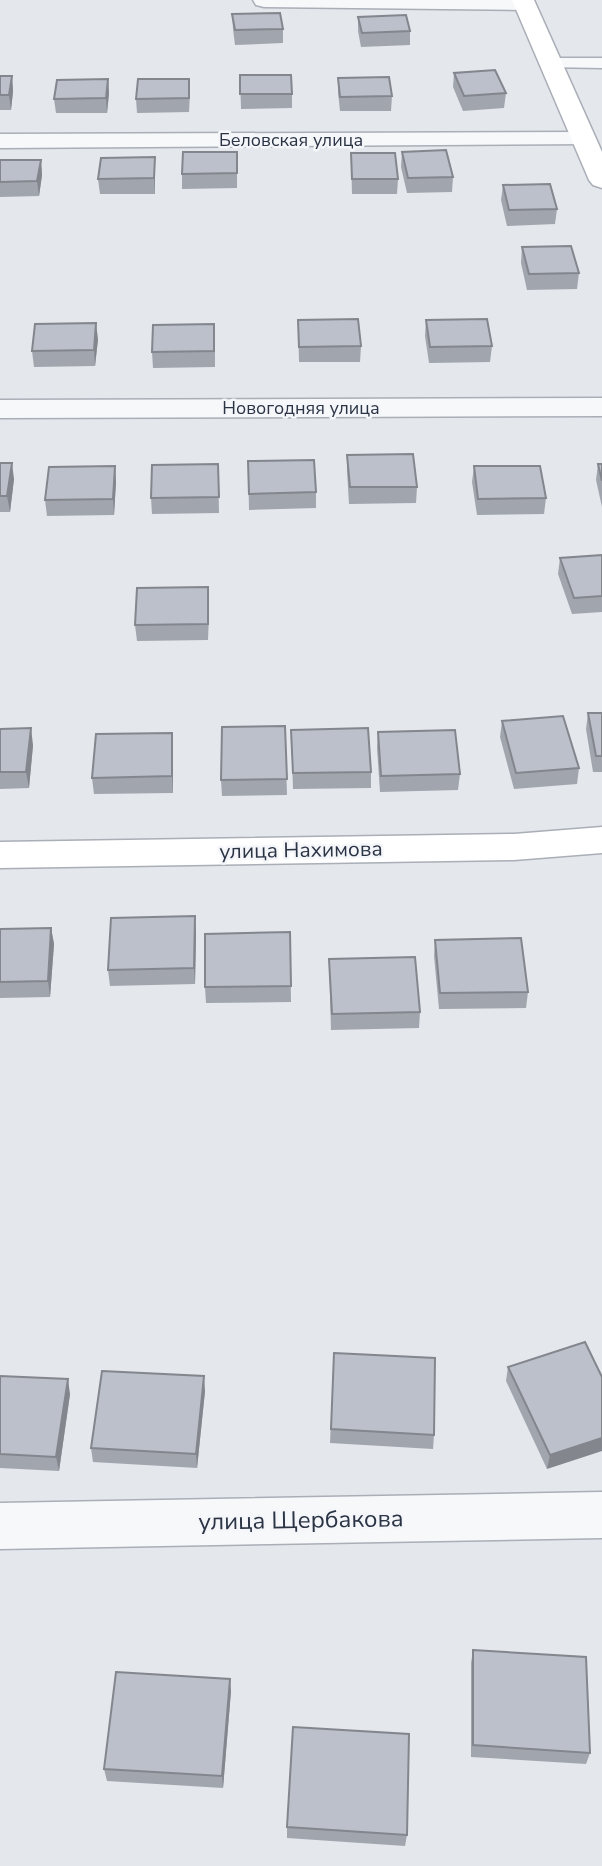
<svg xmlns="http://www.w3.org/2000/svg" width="602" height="1866" font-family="'Nunito Sans',sans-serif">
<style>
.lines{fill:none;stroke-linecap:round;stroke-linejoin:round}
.lane-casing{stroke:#a9aeb7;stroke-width:3}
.street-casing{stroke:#a9aeb7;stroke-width:3}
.secondary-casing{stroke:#a9aeb7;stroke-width:3}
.lane{fill:#f7f8fa;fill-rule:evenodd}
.street{fill:#f7f8fa;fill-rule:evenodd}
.secondary{fill:#fff;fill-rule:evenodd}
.wall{fill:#a1a5ae}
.shaded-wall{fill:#83868d}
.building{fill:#bbc0ca;stroke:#83868d;stroke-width:2}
.labels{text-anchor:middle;stroke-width:5;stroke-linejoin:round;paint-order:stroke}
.far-street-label{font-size:18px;fill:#2b3445;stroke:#f4f6f9}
.street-label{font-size:21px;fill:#2b3445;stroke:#f4f6f9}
.near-street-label{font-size:24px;fill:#2b3445;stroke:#f4f6f9}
</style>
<rect width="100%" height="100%" fill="#e4e7ec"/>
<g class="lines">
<defs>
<path id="lane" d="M550,58H602V68L544,67L542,63L544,59Z"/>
<g id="street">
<path d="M253,0H533L535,3L532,8L524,10L264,7L256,5Z"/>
<path d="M582,132L591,134L594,139L591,144L0,148V134Z"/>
<path d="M602,398V416L0,418V400Z"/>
<path d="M602,1492V1538L0,1549V1503Z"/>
</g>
<g id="secondary">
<path d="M512,0H534L602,152V188L593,185L589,180Z"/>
<path d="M602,827V853L514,860L0,868V842L514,834Z"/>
</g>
</defs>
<use href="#lane" class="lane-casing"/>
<use href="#street" class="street-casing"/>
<use href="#secondary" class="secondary-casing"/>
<use href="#lane" class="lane"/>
<use href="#street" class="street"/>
<use href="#secondary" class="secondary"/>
</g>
<g class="wall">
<path d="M232,14L283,29V43L235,45L233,29Z"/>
<path d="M358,17L410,31V45L361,47L358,31Z"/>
<path d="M454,73L506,93L504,108L463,111L453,87Z"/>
<path d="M240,75L292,94V108L241,109Z"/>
<path d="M0,76H12L13,91L11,110H0Z"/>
<path d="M338,78L392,96L391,111H340L338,92Z"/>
<path d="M108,79L109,93L107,113H56L54,99Z"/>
<path d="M190,93L189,112L137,113L136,99Z"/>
<path d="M237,152V188L182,189V174Z"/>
<path d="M402,152L453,177L452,192L407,193L401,167Z"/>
<path d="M351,153L398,179L397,194H352Z"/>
<path d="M155,157V194H100L98,179Z"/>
<path d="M0,160H41L42,175L39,196L0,197Z"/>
<path d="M503,185L557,209L555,224L507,226L501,200Z"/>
<path d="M522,247L579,273L577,289L527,290L521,263Z"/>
<path d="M298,320L361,346L360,362H299Z"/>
<path d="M426,320L492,346L490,362L429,363L425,336Z"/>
<path d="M98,339L95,366L34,367L32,351Z"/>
<path d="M215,340V367L153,368L152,352Z"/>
<path d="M347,455L417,487L416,503L349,504L347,471Z"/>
<path d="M248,461L316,492V508L249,510Z"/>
<path d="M0,463L14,479L10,512H0Z"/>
<path d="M218,464L219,513L152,514L151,498Z"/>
<path d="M598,464H602V507L596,480Z"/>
<path d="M115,466L116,482L114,515L47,516L45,500Z"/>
<path d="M474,466L546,498L544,514L477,515L472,482Z"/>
<path d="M602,555V612L572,614L558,574L560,558Z"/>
<path d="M208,587V640L137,641L135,625Z"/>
<path d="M588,713H602V772H593L586,729Z"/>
<path d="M502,721L579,768L577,784L514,789L500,737Z"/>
<path d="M285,726L287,795L222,796L221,780Z"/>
<path d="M0,729L33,745L29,788L0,789Z"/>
<path d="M291,730L371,772V788L293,789Z"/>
<path d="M378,732L460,774L458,790L380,792L377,748Z"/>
<path d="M172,733L173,749V793L94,794L92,778Z"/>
<path d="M51,928L54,944L50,997L0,998V929Z"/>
<path d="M196,932L195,984L110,986L108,970Z"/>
<path d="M290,932L291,1002L206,1003L205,987Z"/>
<path d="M435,940L528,992L526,1008L439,1009L434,956Z"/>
<path d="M329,959L420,1012L419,1028L331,1030Z"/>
<path d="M334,1353L434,1435L433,1449L330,1443Z"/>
<path d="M508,1367L602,1377L547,1469L506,1381Z"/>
<path d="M0,1376L70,1394L59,1471L0,1468Z"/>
<path d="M205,1391L197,1468L93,1462L91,1448Z"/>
<path d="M473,1650L590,1753L586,1764L471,1757V1663Z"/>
<path d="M231,1691L223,1788L107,1781L104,1769Z"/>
<path d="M287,1827L407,1835L405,1846L287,1838Z"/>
</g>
<g class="shaded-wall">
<path d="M12,76L13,91L11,110L9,95Z"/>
<path d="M108,79L109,93L107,113L106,98Z"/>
<path d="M155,157V194L154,178Z"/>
<path d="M41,160L42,175L39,196L37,181Z"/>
<path d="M96,323L98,339L95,366L94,350Z"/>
<path d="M12,463L14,479L10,512L7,496Z"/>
<path d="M115,466L116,482L114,515L113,499Z"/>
<path d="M208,587L209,603L208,640Z"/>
<path d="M31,728L33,745L29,788L26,772Z"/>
<path d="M172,733L173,749V793L172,776Z"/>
<path d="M195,916L196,932L195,984L194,968Z"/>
<path d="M51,928L54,944L50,997L48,981Z"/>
<path d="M204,1376L205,1391L197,1468L196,1454Z"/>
<path d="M68,1379L70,1394L59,1471L56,1457Z"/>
<path d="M602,1438V1451L547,1469L550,1455Z"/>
<path d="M230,1679L231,1691L223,1788L222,1776Z"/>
</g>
<g class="building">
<path d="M280,13L283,29L235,30L232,14Z"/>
<path d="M406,15L410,31L362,33L358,17Z"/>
<path d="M495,70L506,93L464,96L454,73Z"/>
<path d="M240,75H291L292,94H240Z"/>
<path d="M0,76H12L9,95H0Z"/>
<path d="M389,77L392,96L340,97L338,78Z"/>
<path d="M108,79L106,98L54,99L57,80Z"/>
<path d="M138,79H189V98L136,99Z"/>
<path d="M446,150L453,177L408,178L402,152Z"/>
<path d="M183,152H237V173L182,174Z"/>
<path d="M351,153H395L398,179H352Z"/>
<path d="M155,157L154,178L98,179L101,158Z"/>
<path d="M0,160H41L37,181L0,182Z"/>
<path d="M550,184L557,209L509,210L503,185Z"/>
<path d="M571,246L579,273L529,274L522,247Z"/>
<path d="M358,319L361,346L299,347L298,320Z"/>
<path d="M487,319L492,346L430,347L426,320Z"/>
<path d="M96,323L94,350L32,351L35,324Z"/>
<path d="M214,324V351L152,352L153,325Z"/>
<path d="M413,454L417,487H350L347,455Z"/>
<path d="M314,460L316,492L249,494L248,461Z"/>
<path d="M0,463H12L7,496H0Z"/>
<path d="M218,464L219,497L151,498L152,465Z"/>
<path d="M598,464H602V481Z"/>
<path d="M115,466L113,499L45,500L49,467Z"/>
<path d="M474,466H540L546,498L478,499Z"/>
<path d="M602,555V596L574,598L560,558Z"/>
<path d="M208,587V624L135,625L137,588Z"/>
<path d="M588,713H602V756H596Z"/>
<path d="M563,716L579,768L516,773L502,721Z"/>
<path d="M285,726L287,779L221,780L222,727Z"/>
<path d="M31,728L26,772H0V729Z"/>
<path d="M368,728L371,772L293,773L291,730Z"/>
<path d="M455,730L460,774L381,776L378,732Z"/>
<path d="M172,733V776L92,778L96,734Z"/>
<path d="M195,916L194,968L108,970L111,918Z"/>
<path d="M51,928L48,981L0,982V929Z"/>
<path d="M290,932L291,986L205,987V934Z"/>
<path d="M521,938L528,992L440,993L435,940Z"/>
<path d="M415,957L420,1012L332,1014L329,959Z"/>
<path d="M585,1342L602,1377V1438L550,1455L508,1367Z"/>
<path d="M334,1353L435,1358L434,1435L331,1429Z"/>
<path d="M102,1371L204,1376L196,1454L91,1448Z"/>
<path d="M0,1376L68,1379L56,1457L0,1454Z"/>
<path d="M473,1650L586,1657L590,1753L473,1745Z"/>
<path d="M116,1672L230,1679L222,1776L104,1769Z"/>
<path d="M293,1727L409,1734L407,1835L287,1827Z"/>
</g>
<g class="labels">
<g class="far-street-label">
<text x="291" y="146">Беловская улица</text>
<text x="301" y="414">Новогодняя улица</text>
</g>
<g class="street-label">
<text transform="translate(301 850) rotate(-1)" y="7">улица Нахимова</text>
</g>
<g class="near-street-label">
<text transform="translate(301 1520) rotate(-1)" y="8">улица Щербакова</text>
</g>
</g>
</svg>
